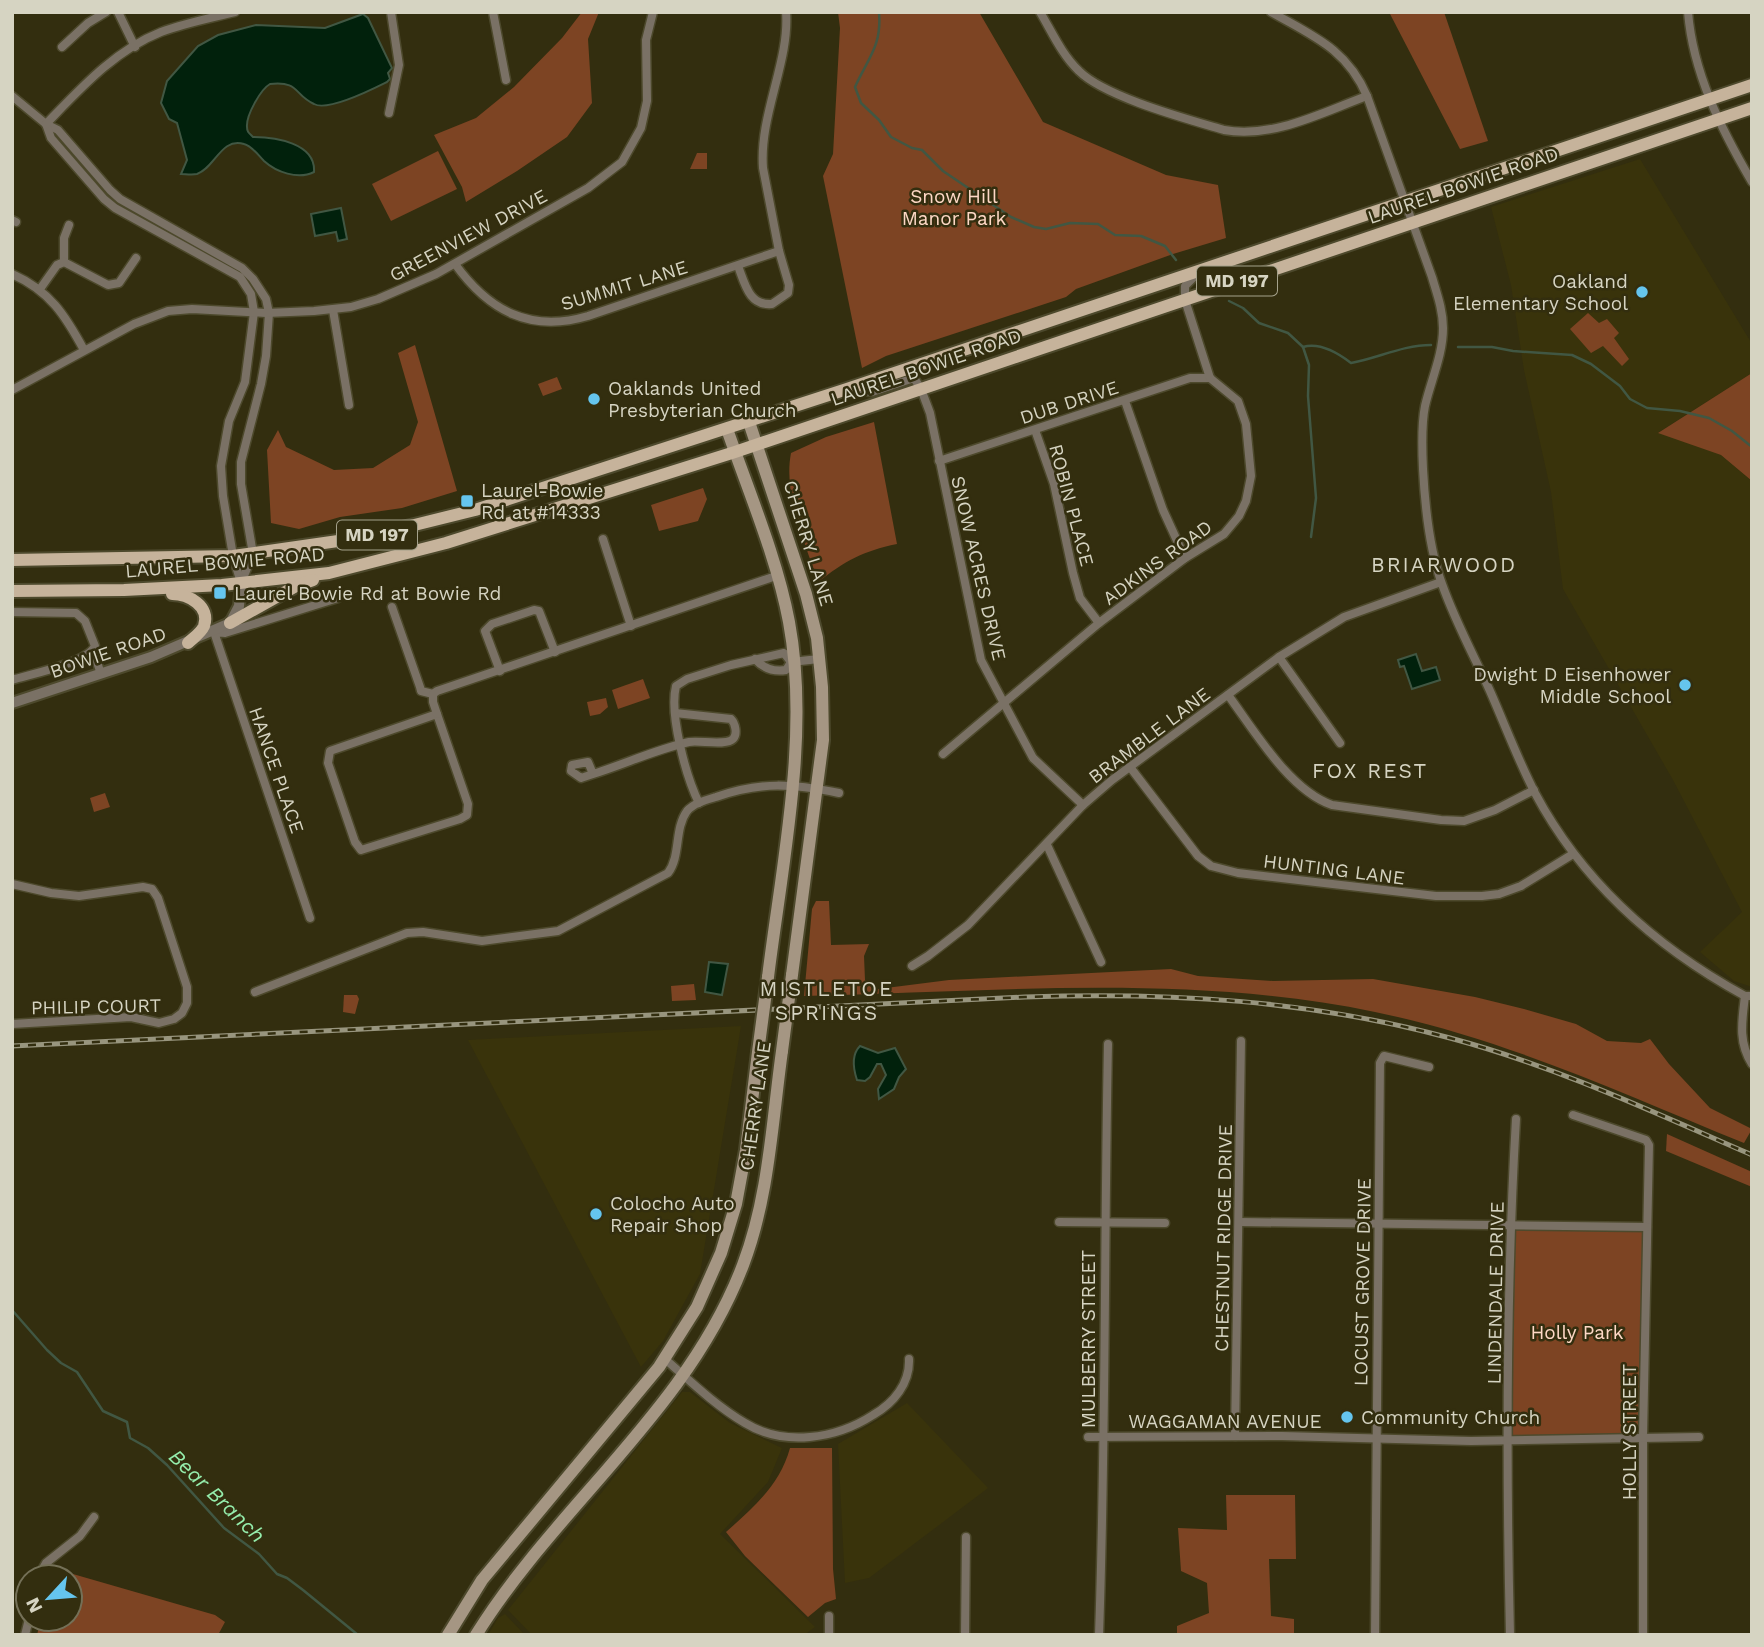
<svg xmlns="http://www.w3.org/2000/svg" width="1764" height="1647" font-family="'Work Sans',sans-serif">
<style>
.built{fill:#39330b}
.green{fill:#7d4423}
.water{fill:#01210c;stroke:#415743;stroke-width:2}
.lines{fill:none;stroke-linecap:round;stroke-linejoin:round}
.stream{stroke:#415743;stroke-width:2.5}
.minor-casing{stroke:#4d492c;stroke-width:11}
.tertiary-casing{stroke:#4d492c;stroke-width:14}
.secondary-casing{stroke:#4d492c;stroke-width:16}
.primary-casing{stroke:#4d492c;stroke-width:16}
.minor{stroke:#7a7165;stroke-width:8}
.tertiary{stroke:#7a7165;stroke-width:10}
.secondary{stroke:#a59683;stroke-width:12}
.primary{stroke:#c6b39b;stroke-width:12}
.rail-casing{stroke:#98957e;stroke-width:5}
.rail{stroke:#332e0f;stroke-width:2.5;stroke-dasharray:8;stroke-linecap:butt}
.secondary-bridge-casing{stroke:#4d492c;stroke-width:16;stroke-linecap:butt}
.secondary-bridge{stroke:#a59683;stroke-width:12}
.poi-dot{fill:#65c5ee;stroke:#332e0f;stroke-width:2.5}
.labels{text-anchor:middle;stroke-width:5;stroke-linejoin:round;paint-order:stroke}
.shield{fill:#332e0f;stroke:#a5a28c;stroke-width:2}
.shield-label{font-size:18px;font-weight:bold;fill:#d6d4c2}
.street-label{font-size:19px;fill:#d6d4c2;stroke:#332e0f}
.park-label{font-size:19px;fill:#fed8c5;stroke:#332e0f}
.poi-label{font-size:19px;fill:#d6d4c2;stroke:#332e0f;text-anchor:start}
.neighbourhood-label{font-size:21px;letter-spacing:2px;fill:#d6d4c2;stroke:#332e0f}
.water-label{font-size:21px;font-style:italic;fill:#95edac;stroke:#332e0f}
</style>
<rect width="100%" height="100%" fill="#332e0f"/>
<g class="built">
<path d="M1640,159L1752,344V373L1659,432L1721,455L1752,481V987L1734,981L1700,952L1742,912L1673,780L1563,589L1551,492L1524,370L1511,285L1491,207Z"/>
<path d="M741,1026L700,1274L663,1341L641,1367L468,1040Z"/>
<path d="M682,1392H690L730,1423L782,1448L768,1482L720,1534L815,1627L804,1635H532L508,1610Z"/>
<path d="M907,1403L988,1488L869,1578L845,1583L838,1444Z"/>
<path d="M505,1614L525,1635H488L498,1618Z"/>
</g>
<g class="green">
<path d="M582,12H599L588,39L592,103L567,137L517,171L466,202L462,187L434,135L476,118L514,87L562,38Z"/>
<path d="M838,12H979L1043,122L1166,175L1218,185L1226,238L1173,254L1076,289L1066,297L886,356L862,368L823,176L833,154L840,28Z"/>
<path d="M1389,12H1444L1488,141L1460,149Z"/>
<path d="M438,151L457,189L391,221L372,184Z"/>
<path d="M697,153H707V169H690Z"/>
<path d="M1588,313L1599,323L1607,319L1619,333L1614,338L1629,359L1622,366L1603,346L1591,353L1570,329Z"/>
<path d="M415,345L457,491L402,508L340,517L299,529L271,523L267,450L278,430L286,447L334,470L373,468L410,445L418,422L398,353Z"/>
<path d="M1752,373V481L1721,455L1658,433Z"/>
<path d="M557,377L562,389L543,396L538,384Z"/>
<path d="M874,422L897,544C863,551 845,561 818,582C805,542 783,495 791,453L826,437Z"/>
<path d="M703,488L707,499L698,521L659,531L651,505Z"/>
<path d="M643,679L650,698L618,709L612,690Z"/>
<path d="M606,698L608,707L600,714L590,716L587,702Z"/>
<path d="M105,793L110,807L94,812L90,798Z"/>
<path d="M816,901H829L831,945L869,944L864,956L865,980L878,989L949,980L1171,969L1198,976L1273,981L1373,979L1475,997L1524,1009L1576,1024L1607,1041L1641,1043L1650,1039L1669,1064L1710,1108L1752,1129L1744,1143C1624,1094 1503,1038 1375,1012C1187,973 995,992 804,996L812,909Z"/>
<path d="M694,984L696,1000L672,1001L671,986Z"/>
<path d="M344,995H357L359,999L355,1014L343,1012Z"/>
<path d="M1667,1134L1752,1172V1187L1666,1151Z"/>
<path d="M1510,1224L1647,1227L1643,1437L1509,1440Z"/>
<path d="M790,1448H832L833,1569L836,1599L825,1603L808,1617L745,1556L726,1532C753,1508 780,1485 790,1448Z"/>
<path d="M1226,1495H1295L1296,1559H1269L1271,1616L1294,1619V1635H1177V1626L1209,1613L1207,1583L1181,1571L1178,1528L1227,1530Z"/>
<path d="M59,1570L215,1615L225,1622L218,1635H37L41,1619H70V1577H53Z"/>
</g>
<g class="water">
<path d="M363,14L368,18L392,68L388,73L390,79L387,82C373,89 328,112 314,104C293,94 300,81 270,84C261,89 246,115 247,127C247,132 249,133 253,137C275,137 316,143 314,172C298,180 276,172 264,161C258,155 252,146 244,144C221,137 215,168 197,174C192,175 185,174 181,174L187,160L177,123L169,119L161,103L167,81L198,46L218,35L256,25L325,28Z"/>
<path d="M341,208L347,239L338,241L336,232L315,236L311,214Z"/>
<path d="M1416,654L1422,671L1436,667L1440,680L1412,689L1404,666L1400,667L1398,660Z"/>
<path d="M709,962L728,964L722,995L705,992Z"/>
<path d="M860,1046L878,1053L895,1048L906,1069L899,1077L894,1089L879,1099L878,1089L886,1075L881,1064H877L870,1077L865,1081L857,1080C853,1068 851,1055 860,1046Z"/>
</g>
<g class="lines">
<g class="stream">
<path d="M879,12C882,46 868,58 855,87L861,103L879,120L891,137L912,148L922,150L943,171L1011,217L1034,227L1046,229L1070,223L1098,224L1115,235L1141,236L1165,246L1176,260"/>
<path d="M1229,301L1243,308L1259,323L1288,333L1303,347C1320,342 1338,353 1351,363C1378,358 1403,345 1431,345"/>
<path d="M1303,347L1309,365L1308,396L1316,498L1311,537"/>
<path d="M1458,347H1492L1513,351L1572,355L1591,364L1620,386L1630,399L1647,408L1680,411L1709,418L1732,431L1752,447"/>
<path d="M12,1310L47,1350L61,1363L77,1372L103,1411L127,1422L130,1438L148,1448L167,1465L224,1528L259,1554L277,1574L287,1578L303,1590L358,1635"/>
</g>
<defs>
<g id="minor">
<path d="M118,12L135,47"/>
<path d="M493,12L506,80"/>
<path d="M1040,12C1052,32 1062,55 1079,71C1105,97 1187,119 1224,130C1273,139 1323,112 1367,96"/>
<path d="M1271,12C1313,36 1347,49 1367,96L1432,277C1437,294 1443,310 1443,328C1443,355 1431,380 1425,406C1421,426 1422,449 1423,469C1425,507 1429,549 1442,584C1455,621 1474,656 1490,691C1505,725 1518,760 1535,793C1583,883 1657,948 1745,996H1752"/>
<path d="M1688,12C1693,73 1721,129 1752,182"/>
<path d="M62,47L88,23L106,12"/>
<path d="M12,96L46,124L58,130L110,190L120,199L242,268L253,279L266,299L269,313L266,356L261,384L241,462V484L253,554L241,583"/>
<path d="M389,113L399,65L391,12"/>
<path d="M46,124L51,138L104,199L115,208L240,277L251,294L254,312L245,382L229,421L221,466L223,496L233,556L241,583"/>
<path d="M46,124C80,89 115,50 161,32C185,23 211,18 235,12"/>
<path d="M12,220L16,222"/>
<path d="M69,225L64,238V262L108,285L119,283L136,258"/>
<path d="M455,264C489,311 530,333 588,316L779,251"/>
<path d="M738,266C745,284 749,306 772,304L788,293L789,285L779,251L763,168C759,115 790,61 786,12"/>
<path d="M12,274C50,291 65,315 84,350"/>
<path d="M40,289L57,265L64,262"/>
<path d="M333,310L349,405"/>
<path d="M12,390L134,324L168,311L192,309L266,313L314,311L351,307L378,299L436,274L588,188L622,162L641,128L647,101L646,40L653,12"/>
<path d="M851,390L872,392L914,378L921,389L930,413L981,660L1033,758L1083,805"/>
<path d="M1125,401L1163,510L1185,558"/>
<path d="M1035,430L1054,484L1073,573L1080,598L1099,623"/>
<path d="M939,461L1190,378H1210"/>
<path d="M603,539L631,626"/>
<path d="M392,607L420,687L421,691L433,694"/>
<path d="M12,612L76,613L85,621L95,646C87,663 31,674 12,680"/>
<path d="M93,650L101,674"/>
<path d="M1279,657L1340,743"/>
<path d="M755,659C763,668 774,672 786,670L791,662L819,659"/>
<path d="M500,671L485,631L492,624L534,610L539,611L555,652"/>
<path d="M1228,695C1254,730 1289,790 1332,805L1441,820L1464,821L1495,810L1534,790"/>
<path d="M437,714L468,804L467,815L460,819L361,850L355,842L328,763L330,751Z"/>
<path d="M437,714L433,702V694L437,691L776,576"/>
<path d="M943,754L1099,623L1185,558L1224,534L1239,516L1246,501L1251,476L1246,424L1238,401L1210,378L1185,300V286L1198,273"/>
<path d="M1130,767L1198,856L1211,866L1238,873L1436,896H1482L1499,894L1521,886L1573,854"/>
<path d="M593,774L588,762L572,765L571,771L581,778L593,774C625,764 657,749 689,742C699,740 726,746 733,739C738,734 735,723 731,719L675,713"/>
<path d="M699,803C686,777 669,714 676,686L687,679L731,665L784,653L791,662"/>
<path d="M1047,845L1101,962"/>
<path d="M12,884L51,893L79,896L143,887L152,889L158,898L187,987V1003L182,1013L174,1019L159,1023L131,1017L12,1024"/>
<path d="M310,918L214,632L225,633L338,598"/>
<path d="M912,966L928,956L968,925L1083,805L1112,780L1279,657L1344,617L1441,582"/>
<path d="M255,992L407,933L423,932L482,941L558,931L668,873C681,856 674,829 687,811C694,803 706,800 716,797C761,781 793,784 839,793"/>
<path d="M1745,996C1742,1021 1738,1042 1752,1064"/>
<path d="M1573,1115L1646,1140L1649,1145L1643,1437V1635"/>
<path d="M1059,1222L1165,1223"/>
<path d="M1240,1222L1647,1227"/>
<path d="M665,1359C690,1381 716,1406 745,1423C784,1447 836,1439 873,1415C894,1403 910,1383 909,1359"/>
<path d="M1235,1436L1241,1041"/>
<path d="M1088,1437L1282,1436L1471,1441L1699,1437"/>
<path d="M38,1577L46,1563L80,1536L94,1517"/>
<path d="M25,1635L29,1619"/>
<path d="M829,1635V1616"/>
<path d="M965,1635L966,1537"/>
<path d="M1099,1635C1106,1438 1104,1241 1108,1044"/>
<path d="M1375,1635L1380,1063L1384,1056L1429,1067"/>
<path d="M1510,1635C1506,1463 1506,1290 1516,1119"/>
</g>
<path id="tertiary" d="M12,703L151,657L230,623L239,606L241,583"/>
<g id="secondary">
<path d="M749,422L806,594L817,638L822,687L823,740L792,975"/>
<path d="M727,429C748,490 777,558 789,622C810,734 782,864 768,977"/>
<path d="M448,1635L482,1580L659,1367L697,1307L721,1253L736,1204L746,1150L758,1052"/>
<path d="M476,1635C556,1506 688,1410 743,1265C769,1197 772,1122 782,1051"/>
</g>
<g id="primary">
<path d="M12,560L233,556L366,537L475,510L847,389L1752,85"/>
<path d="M12,591L124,590L222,585L329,573L446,543L735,452L1752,108"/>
<path d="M172,594C188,594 211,606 204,626C201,633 193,638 188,643"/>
<path d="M230,623L296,586L313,580"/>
</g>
</defs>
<use href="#minor" class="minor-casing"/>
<use href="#tertiary" class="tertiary-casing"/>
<use href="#secondary" class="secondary-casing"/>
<use href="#primary" class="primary-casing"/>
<use href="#minor" class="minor"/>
<use href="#tertiary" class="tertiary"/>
<use href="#secondary" class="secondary"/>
<use href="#primary" class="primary"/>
<defs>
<path id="rail" d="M12,1046L1025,997C1171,992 1309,1000 1450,1038C1555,1066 1653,1112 1752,1155"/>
</defs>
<use href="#rail" class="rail-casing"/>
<use href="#rail" class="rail"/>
<defs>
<g id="secondary-bridge">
<path d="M782,1051L792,975"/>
<path d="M758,1052L768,977"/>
</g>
</defs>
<use href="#secondary-bridge" class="secondary-bridge-casing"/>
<use href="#secondary-bridge" class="secondary-bridge"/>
</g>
<g class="poi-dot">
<circle cx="1642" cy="292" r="7"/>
<circle cx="594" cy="399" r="7"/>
<rect x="460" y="494" width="14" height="14" rx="3.5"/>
<rect x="213" y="586" width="14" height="14" rx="3.5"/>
<circle cx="1685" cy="685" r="7"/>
<circle cx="596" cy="1214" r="7"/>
<circle cx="1347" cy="1417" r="7"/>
</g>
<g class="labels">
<g class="shield">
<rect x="1197" y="266.5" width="80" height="29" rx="5"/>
<rect x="337" y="520.5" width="80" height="29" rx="5"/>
</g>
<g class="shield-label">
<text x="1237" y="287">MD 197</text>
<text x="377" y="541">MD 197</text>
</g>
<g class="street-label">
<text transform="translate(1463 185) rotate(-19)" y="7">LAUREL BOWIE ROAD</text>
<text transform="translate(468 235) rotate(-28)" y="7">GREENVIEW DRIVE</text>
<text transform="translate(624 285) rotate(-17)" y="7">SUMMIT LANE</text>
<text transform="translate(926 367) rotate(-19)" y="7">LAUREL BOWIE ROAD</text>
<text transform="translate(1069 402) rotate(-18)" y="7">DUB DRIVE</text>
<text transform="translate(1072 505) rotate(75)" y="7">ROBIN PLACE</text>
<text transform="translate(809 543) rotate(73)" y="7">CHERRY LANE</text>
<text transform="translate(225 562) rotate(-5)" y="7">LAUREL BOWIE ROAD</text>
<text transform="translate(1157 562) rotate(-36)" y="7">ADKINS ROAD</text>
<text transform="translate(979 568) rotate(77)" y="7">SNOW ACRES DRIVE</text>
<text transform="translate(108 652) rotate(-19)" y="7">BOWIE ROAD</text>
<text transform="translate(1149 735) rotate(-37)" y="7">BRAMBLE LANE</text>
<text transform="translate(277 770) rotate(71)" y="7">HANCE PLACE</text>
<text transform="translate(1334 869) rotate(7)" y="7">HUNTING LANE</text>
<text transform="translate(96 1006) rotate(-1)" y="7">PHILIP COURT</text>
<text transform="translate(755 1106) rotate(-82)" y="7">CHERRY LANE</text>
<text transform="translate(1223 1238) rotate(-89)" y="7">CHESTNUT RIDGE DRIVE</text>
<text transform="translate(1362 1282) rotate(-89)" y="7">LOCUST GROVE DRIVE</text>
<text transform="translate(1495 1293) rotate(-89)" y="7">LINDENDALE DRIVE</text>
<text transform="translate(1088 1339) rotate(-90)" y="7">MULBERRY STREET</text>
<text x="1225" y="1428">WAGGAMAN AVENUE</text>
<text transform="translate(1629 1432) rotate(-90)" y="7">HOLLY STREET</text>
</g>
<g class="park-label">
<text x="954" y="203">Snow Hill<tspan x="954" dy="22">Manor Park</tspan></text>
<text x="1577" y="1339">Holly Park</text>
</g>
<g class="poi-label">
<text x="1628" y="288" text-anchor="end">Oakland<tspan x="1628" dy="22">Elementary School</tspan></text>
<text x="608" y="395">Oaklands United<tspan x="608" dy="22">Presbyterian Church</tspan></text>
<text x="481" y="497">Laurel-Bowie<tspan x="481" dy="22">Rd at #14333</tspan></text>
<text x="234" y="600">Laurel Bowie Rd at Bowie Rd</text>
<text x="1671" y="681" text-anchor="end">Dwight D Eisenhower<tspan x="1671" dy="22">Middle School</tspan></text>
<text x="610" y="1210">Colocho Auto<tspan x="610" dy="22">Repair Shop</tspan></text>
<text x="1361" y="1424">Community Church</text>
</g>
<g class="neighbourhood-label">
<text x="1444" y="572">BRIARWOOD</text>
<text x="1370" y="778">FOX REST</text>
<text x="827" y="996">MISTLETOE<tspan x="827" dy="24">SPRINGS</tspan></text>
</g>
<g class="water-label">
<text transform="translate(217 1496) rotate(44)" y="7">Bear Branch</text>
</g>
</g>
<rect width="1764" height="1647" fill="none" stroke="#d6d4c2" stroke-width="28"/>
<g transform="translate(49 1598) rotate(244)"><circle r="33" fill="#332e0f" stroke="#747057" stroke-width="2"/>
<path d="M0-5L12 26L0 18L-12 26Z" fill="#65c5ee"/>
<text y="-10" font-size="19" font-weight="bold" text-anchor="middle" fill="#d6d4c2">N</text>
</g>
</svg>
